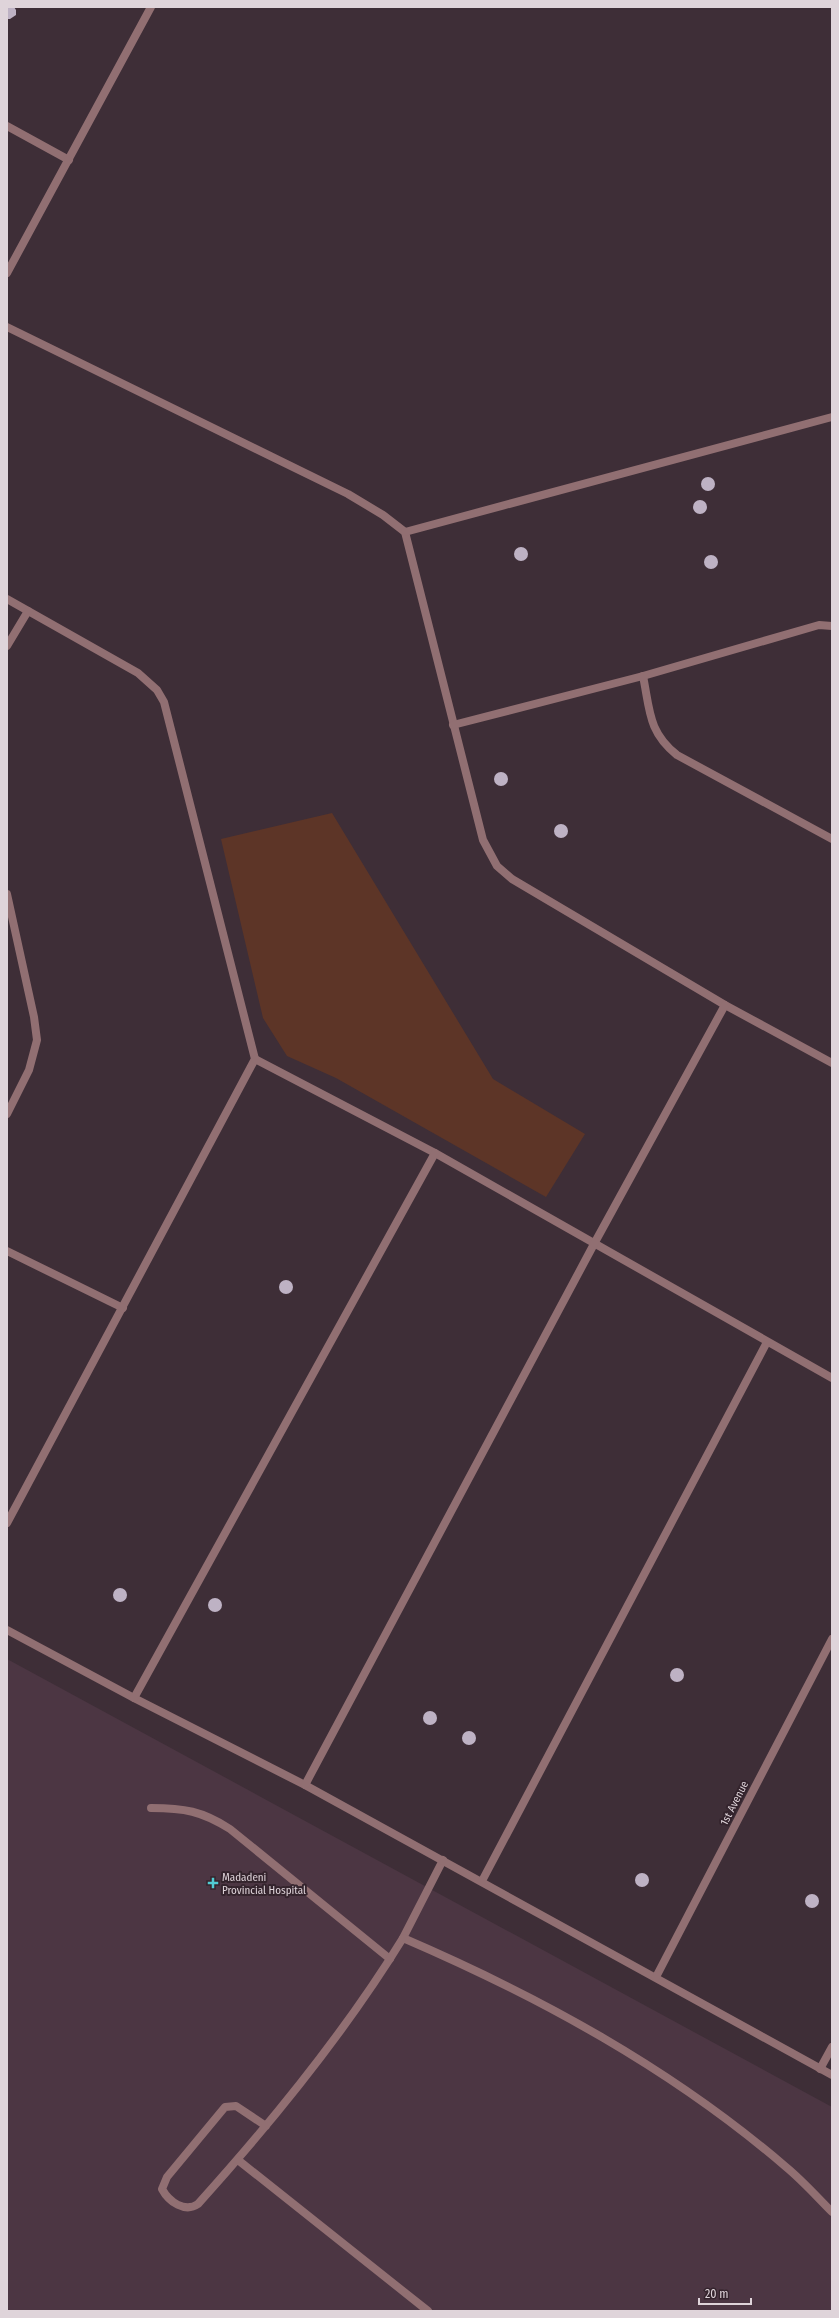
<svg xmlns="http://www.w3.org/2000/svg" width="839" height="2318" font-family="'Fira Sans Condensed',sans-serif">
<style>
.built{fill:#4c3643}
.green{fill:#5d3527}
.building{fill:#beb2c4}
.lines{fill:none;stroke-linecap:round;stroke-linejoin:round}
.lane{stroke:#916f72;stroke-width:8}
.street{stroke:#916f72;stroke-width:8}
.poi-dot{fill:#51ccd3;stroke:#34242d;stroke-width:1.5}
.labels{text-anchor:middle;stroke-width:4;stroke-linejoin:round;paint-order:stroke}
.street-label{font-size:11px;fill:#dfd4da;stroke:#34242d}
.poi-label{font-size:11px;fill:#dfd4da;stroke:#34242d;text-anchor:start}
</style>
<rect width="100%" height="100%" fill="#3e2e37"/>
<path class="built" d="M7,1659L832,2107V2311H7Z"/>
<path class="green" d="M332,813L493,1079L585,1134L546,1197L336,1078L287,1056L263,1018L221,839Z"/>
<g class="building">
<path d="M7,7H14L16,10V15L10,19H7Z"/>
<circle cx="708" cy="484" r="7"/>
<circle cx="700" cy="507" r="7"/>
<circle cx="521" cy="554" r="7"/>
<circle cx="711" cy="562" r="7"/>
<circle cx="501" cy="779" r="7"/>
<circle cx="561" cy="831" r="7"/>
<circle cx="286" cy="1287" r="7"/>
<circle cx="120" cy="1595" r="7"/>
<circle cx="215" cy="1605" r="7"/>
<circle cx="677" cy="1675" r="7"/>
<circle cx="430" cy="1718" r="7"/>
<circle cx="469" cy="1738" r="7"/>
<circle cx="642" cy="1880" r="7"/>
<circle cx="812" cy="1901" r="7"/>
</g>
<g class="lines">
<g class="lane">
<path d="M151,1808C184,1808 202,1811 230,1829L390,1959"/>
<path d="M403,1938L443,1860"/>
<path d="M266,2126L236,2106L225,2107L167,2177L162,2189C169,2202 185,2213 198,2204C271,2123 346,2031 403,1938C540,1997 672,2069 786,2167C803,2181 817,2197 832,2212"/>
<path d="M238,2160L428,2311"/>
</g>
<g class="street">
<path d="M7,126L69,160"/>
<path d="M7,273L151,7"/>
<path d="M7,327L348,494L383,515L405,532L483,840L497,866L512,879L725,1005L832,1063"/>
<path d="M405,532L832,417"/>
<path d="M7,599L138,673L157,690L164,702L255,1059L7,1523"/>
<path d="M7,646L28,611"/>
<path d="M643,676C650,710 648,732 677,755L832,839"/>
<path d="M453,725L643,676L819,625L832,626"/>
<path d="M7,894L34,1017L37,1040L29,1070L7,1114"/>
<path d="M255,1059L435,1153L832,1378"/>
<path d="M7,1251L123,1308"/>
<path d="M7,1630L134,1698L305,1785L832,2075"/>
<path d="M134,1698L435,1153"/>
<path d="M305,1785L594,1244L725,1005"/>
<path d="M482,1881L767,1342"/>
<path d="M656,1977L832,1639"/>
<path d="M820,2069L832,2047"/>
</g>
</g>
<path class="poi-dot" d="M211 1877h4v4h4v4h-4v4h-4v-4h-4v-4h4z"/>
<g class="labels">
<g class="street-label">
<text transform="translate(734 1803) rotate(-63)" y="4">1st Avenue</text>
</g>
<g class="poi-label">
<text x="222" y="1881">Madadeni<tspan x="222" dy="13">Provincial Hospital</tspan></text>
</g>
</g>
<rect width="839" height="2318" fill="none" stroke="#dfd4da" stroke-width="16"/>
<path d="M699 2298v6h52v-6" fill="none" stroke="#dfd4da" stroke-width="2"/>
<text x="705" y="2298" font-size="12" fill="#dfd4da" stroke="#34242d" stroke-width="3" paint-order="stroke">20 m</text>
</svg>
